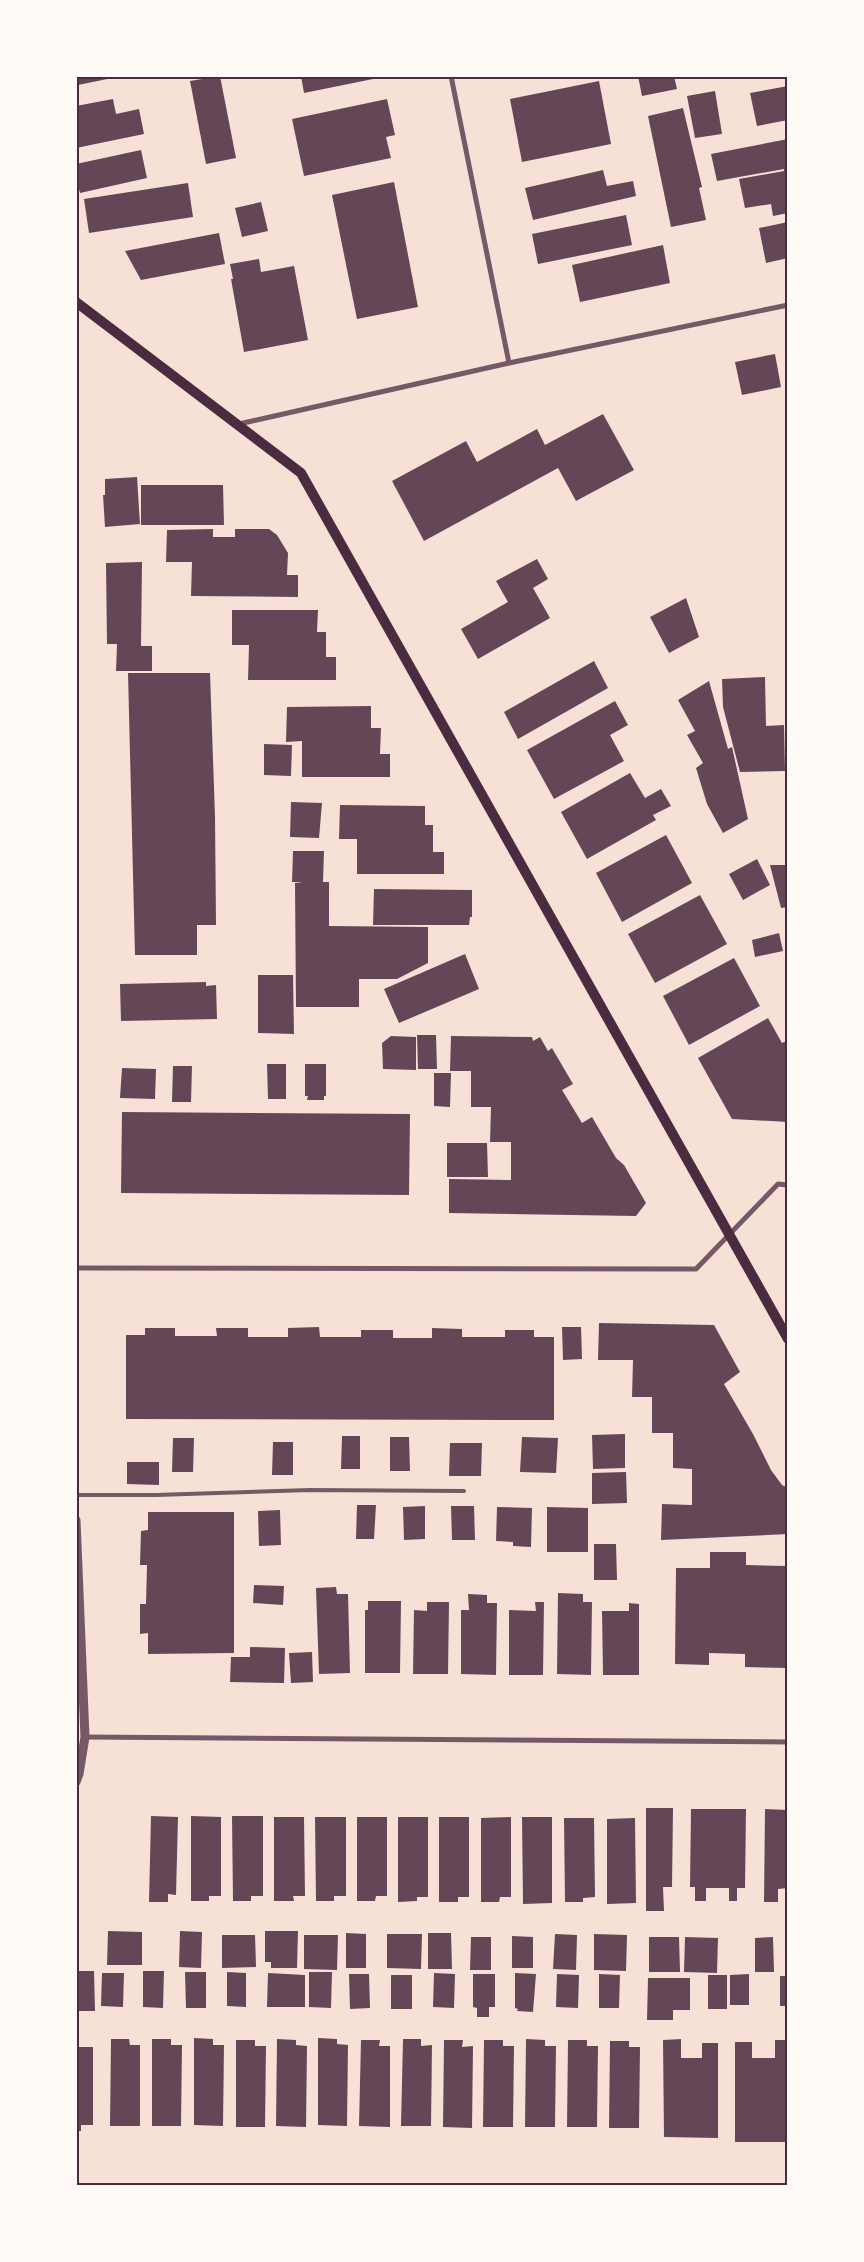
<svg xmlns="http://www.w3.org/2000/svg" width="864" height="2262" font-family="'Open Sans',sans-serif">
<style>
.building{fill:#644757}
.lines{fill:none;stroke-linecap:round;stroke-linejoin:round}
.service{stroke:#755966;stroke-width:4}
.minor{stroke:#755966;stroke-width:5}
.tertiary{stroke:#755966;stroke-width:9}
.secondary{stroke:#4a2c40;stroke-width:10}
.neatline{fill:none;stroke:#4a2c40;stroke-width:2}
</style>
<rect width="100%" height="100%" fill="#f7e1d7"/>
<g class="building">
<path d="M76,76H117V77L78,85Z"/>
<path d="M220,76L236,158L206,164L190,81Z"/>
<path d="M301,76H373V79L304,93Z"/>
<path d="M638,76H674L677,89L642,96Z"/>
<path d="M599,81L611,144L522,162L510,99Z"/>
<path d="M788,86V120L757,126L750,93Z"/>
<path d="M715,91L722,134L695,138L687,96Z"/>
<path d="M113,99L116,114L139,109L144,134L76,148V106Z"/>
<path d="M387,99L395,135L386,137L391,158L304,176L292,119Z"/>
<path d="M683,108L702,187L699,188L706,220L671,227L648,116Z"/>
<path d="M788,139V213L773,216L771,204L745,208L739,179L784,171V169L717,181L711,154Z"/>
<path d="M141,150L147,178L80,193L76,177V164Z"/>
<path d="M603,170L607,186L633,181L636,196L533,220L525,188Z"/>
<path d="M394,182L418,307L357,319L332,195Z"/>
<path d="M188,183L193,217L89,233L84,199Z"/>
<path d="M261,202L268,231L242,237L235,208Z"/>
<path d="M626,215L632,245L538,264L532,234Z"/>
<path d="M788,222V258L766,263L759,228Z"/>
<path d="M219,233L225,264L141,280L125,251Z"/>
<path d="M663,245L670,283L580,302L572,265Z"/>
<path d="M259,259L261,272L294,266L308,340L244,352L231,279H233L230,264Z"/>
<path d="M775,354L781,387L742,395L735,362Z"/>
<path d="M603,414L634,470L576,501L558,468L424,541L392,481L466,441L477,462L537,429L545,445Z"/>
<path d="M137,477L140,524L105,527L103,495H105V479Z"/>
<path d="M141,485H223L224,525H141Z"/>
<path d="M213,529V537H235V529H269L277,535L288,553L287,575H298V597L191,596L192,562H166L167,530Z"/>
<path d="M537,559L548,579L533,588L550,618L478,659L461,629L508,602L496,581Z"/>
<path d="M142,562L141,646H152V671H116L117,644H107L106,563Z"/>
<path d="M686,598L699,637L669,653L650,617Z"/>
<path d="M232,610H318L317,632H326V657H336V680H248L249,645H232Z"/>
<path d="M594,661L608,688L518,739L504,712Z"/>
<path d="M128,673H210L215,816L216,925H197V955H135Z"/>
<path d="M765,677L766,726L784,725L785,771L740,772L723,707L722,679Z"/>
<path d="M709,681L728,749L732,747L748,819L723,833L707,804L696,768L703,763L687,735L695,731L678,700Z"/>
<path d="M615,701L628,725L610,735L624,761L554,799L527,750Z"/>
<path d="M371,706V728H381L380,754H390V777H302V741L286,742L287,707Z"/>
<path d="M264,744L292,745L291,776L264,775Z"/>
<path d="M630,773L645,798L661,789L671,806L653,815L656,820L587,859L561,812Z"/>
<path d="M291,802L322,803L319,838L290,837Z"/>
<path d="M340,805L425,806V825H433V852H444V874H357V839H339Z"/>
<path d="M666,835L692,883L622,922L596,873Z"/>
<path d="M293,851H324L323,882H329V926L428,927V963L397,979H359V1007H296L295,883L303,882H292Z"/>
<path d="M757,859L770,885L743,900L729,874Z"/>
<path d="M770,865H788V907L781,908Z"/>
<path d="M374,889L472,890V917H470L469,925H373Z"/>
<path d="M700,895L727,944L655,983L628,934Z"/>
<path d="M779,933L783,951L755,957L752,940Z"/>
<path d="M465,954L479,989L399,1023L384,989Z"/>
<path d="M734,958L760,1006L689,1045L663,996Z"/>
<path d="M258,975H293L294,1034L258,1033Z"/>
<path d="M206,982V986L216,985L217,1019L121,1021L120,984Z"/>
<path d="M768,1018L782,1043L788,1040V1122L732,1119L698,1058Z"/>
<path d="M417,1035H436L437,1069H418Z"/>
<path d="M391,1036L416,1037V1070L383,1069L382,1043Z"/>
<path d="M451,1036L532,1037L533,1041L540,1037L548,1051L552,1048L573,1084L562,1090L573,1108L582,1123L592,1117L616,1158L624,1165L646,1203L636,1216L449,1213V1179L511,1180V1142H490L491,1107H471V1071H450Z"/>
<path d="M267,1064H286V1099H268Z"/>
<path d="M305,1064H326V1096H324V1100H307L308,1096H305Z"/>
<path d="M173,1066H192L191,1102H172Z"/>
<path d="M122,1068L156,1069L155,1099L120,1098Z"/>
<path d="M434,1073H451L450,1107L434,1106Z"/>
<path d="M122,1112L410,1114L409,1195L121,1193Z"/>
<path d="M447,1143H487L488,1177H447Z"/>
<path d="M599,1323L714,1325L740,1372L724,1384L753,1434L771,1470L782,1485L788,1488V1534L661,1540L662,1504L692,1505V1469L673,1468V1433H652V1397H632L633,1360H598Z"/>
<path d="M319,1327L320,1337H361V1330H393V1338H432V1328L462,1329V1337H505V1330H534V1337H554V1420L126,1419V1335H145V1328H175V1336H217L216,1328H248V1337H288V1328Z"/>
<path d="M562,1327H581L582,1359L563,1360Z"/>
<path d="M625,1434V1468L593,1469L592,1435Z"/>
<path d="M342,1436H360V1469H341Z"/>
<path d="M390,1437H409L410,1471H390Z"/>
<path d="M522,1437L558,1438L556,1473L520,1472Z"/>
<path d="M173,1438H194L193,1472H172Z"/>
<path d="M273,1442H293V1475H272Z"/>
<path d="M450,1443H482L481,1476H449Z"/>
<path d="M127,1462H159V1485L127,1484Z"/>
<path d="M626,1472L627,1503L592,1504V1473Z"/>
<path d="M357,1505H376L374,1539H356Z"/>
<path d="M425,1506V1539L404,1540L403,1507Z"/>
<path d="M451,1506H474L475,1540H452Z"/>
<path d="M497,1507L532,1508L531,1547L513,1546V1542L496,1541Z"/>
<path d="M547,1507L588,1508V1552H547Z"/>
<path d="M280,1510L281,1545L259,1546L258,1511Z"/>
<path d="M148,1512H234V1653L148,1654V1633L140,1634V1604H146L147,1565H140L141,1531L148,1530Z"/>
<path d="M594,1544H616L617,1580H594Z"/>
<path d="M710,1552H746V1565L788,1566V1668L745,1667V1654L709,1653V1665L675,1664L676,1568H710Z"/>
<path d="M254,1585L284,1586L283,1605L253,1603Z"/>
<path d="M336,1587L337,1594H348L350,1673L319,1674L316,1588Z"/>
<path d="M558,1593L583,1594V1602H592L591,1675L557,1674Z"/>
<path d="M468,1594L487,1595V1603H497L496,1675L461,1674V1610H469Z"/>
<path d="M368,1601H401L400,1673H365V1610H368Z"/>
<path d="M427,1602H449L448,1674H413L414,1610L427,1611Z"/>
<path d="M535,1602H544L543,1675H509V1610L536,1611Z"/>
<path d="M629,1603L639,1604V1675H603L602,1611H629Z"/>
<path d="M250,1647L285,1648L284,1683L230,1682L231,1657H250Z"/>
<path d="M312,1652L313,1682L291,1683L289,1653Z"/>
<path d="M646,1808H673L672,1887H663L664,1911H646Z"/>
<path d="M691,1809H746L745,1888H737V1901H729V1888H706V1901H695V1887H690Z"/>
<path d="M765,1809L788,1810V1888L778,1889V1902H764Z"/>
<path d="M151,1816L178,1817L176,1895L168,1894V1902H149Z"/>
<path d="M191,1816L221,1817V1896H209V1901H191Z"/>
<path d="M232,1816H263V1896H251V1901H233Z"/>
<path d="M274,1817H304L305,1896H293L294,1901H274Z"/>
<path d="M315,1817H346V1896H334V1901H316Z"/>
<path d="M357,1817H387V1896H376L375,1901H357Z"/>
<path d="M398,1817H428V1897H417V1901L398,1902Z"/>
<path d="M439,1817H469V1897H458V1902H439Z"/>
<path d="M511,1817V1897H500L499,1902H481V1818Z"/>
<path d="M522,1817H552V1903L523,1904Z"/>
<path d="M564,1818H594L595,1897L583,1898V1902H565Z"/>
<path d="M635,1818L636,1903L607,1904V1819Z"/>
<path d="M108,1931L142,1932V1965H107Z"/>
<path d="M180,1931L202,1932L201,1968L179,1967Z"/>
<path d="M265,1931H298L297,1968H271V1962H265Z"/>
<path d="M346,1933L366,1934V1968H346Z"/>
<path d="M428,1933H451L452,1969H428Z"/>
<path d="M387,1934H422L421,1969L387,1968Z"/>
<path d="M555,1934L577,1935L576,1970L553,1969Z"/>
<path d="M594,1934L627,1935L626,1971L594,1970Z"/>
<path d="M222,1935H255L256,1967L222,1968Z"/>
<path d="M304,1935H338L337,1970L304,1969Z"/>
<path d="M512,1936L533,1937V1968H512Z"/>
<path d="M471,1937H491V1970H470Z"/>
<path d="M649,1937H679L680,1972H649Z"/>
<path d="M685,1937L718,1938L717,1973L684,1972Z"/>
<path d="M773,1937L774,1972H755V1938Z"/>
<path d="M76,1971H94L95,2011H76Z"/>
<path d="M143,1971H164L163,2008L143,2007Z"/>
<path d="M185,1972H206V2008H186Z"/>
<path d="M227,1972L246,1973V2007L227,2006Z"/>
<path d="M309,1972H332L331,2008L309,2007Z"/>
<path d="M102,1973H124L123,2007L101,2006Z"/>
<path d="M268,1973L305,1975V2007H267Z"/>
<path d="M434,1973L455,1974L454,2008L433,2007Z"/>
<path d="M515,1973L536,1974L533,2012L517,2011L518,2009L515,2008Z"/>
<path d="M349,1974H369L370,2008L350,2009Z"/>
<path d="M473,1974H495V2007H489V2017H477V2008L473,2007Z"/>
<path d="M557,1974L579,1975L578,2008L556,2007Z"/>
<path d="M599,1974L620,1975L619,2008H599Z"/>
<path d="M749,1974V2005H730V1975Z"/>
<rect x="391" y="1975" width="21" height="34"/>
<rect x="708" y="1975" width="19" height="34"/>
<rect x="780" y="1976" width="8" height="30"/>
<path d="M648,1978H690V2010H673V2020H647Z"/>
<path d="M194,2038L213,2039V2045H224L223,2126L194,2125Z"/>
<path d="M318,2038L337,2039V2044L348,2045L347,2126L318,2125Z"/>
<path d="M111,2039H129L130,2045H140V2126H110Z"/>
<path d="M152,2039H171V2045H182L181,2126H152Z"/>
<path d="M277,2039L296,2040V2045L307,2046L306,2127L276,2126Z"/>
<path d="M403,2039H421V2046L432,2045L431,2126H401Z"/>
<path d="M526,2039L545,2040V2046H556L555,2127H525Z"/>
<path d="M681,2039V2058H702V2043H718V2138L664,2137L663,2040Z"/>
<path d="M236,2040H255V2046H266L265,2127H236Z"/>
<path d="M361,2040H380L379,2046H390V2127L359,2126Z"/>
<path d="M444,2040H463L462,2047L473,2046L472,2128L443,2127Z"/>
<path d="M484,2040H503V2046H514L513,2127H483Z"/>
<path d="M568,2040H587V2046H598L597,2127H567Z"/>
<path d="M775,2040H788V2142H735V2042H752V2058H775Z"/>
<path d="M610,2041H629V2047H640L639,2128H609Z"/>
<path d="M76,2047H93V2125H81V2131H76Z"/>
</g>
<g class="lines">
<path class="service" d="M76,1495H156L310,1490L464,1491"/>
<g class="minor">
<path d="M451,76L509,363"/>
<path d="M239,424L509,363L788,305"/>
<path d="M76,1268L696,1269L778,1184L788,1185"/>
<path d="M85,1737L788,1742"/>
</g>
<path class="tertiary" d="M76,1520L85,1737L79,1774L76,1782"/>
<path class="secondary" d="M76,302L301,473L788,1339"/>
</g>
<rect width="864" height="2262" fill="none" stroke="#fffaf5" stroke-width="155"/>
<rect x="78" y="78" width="708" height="2106" class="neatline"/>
</svg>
